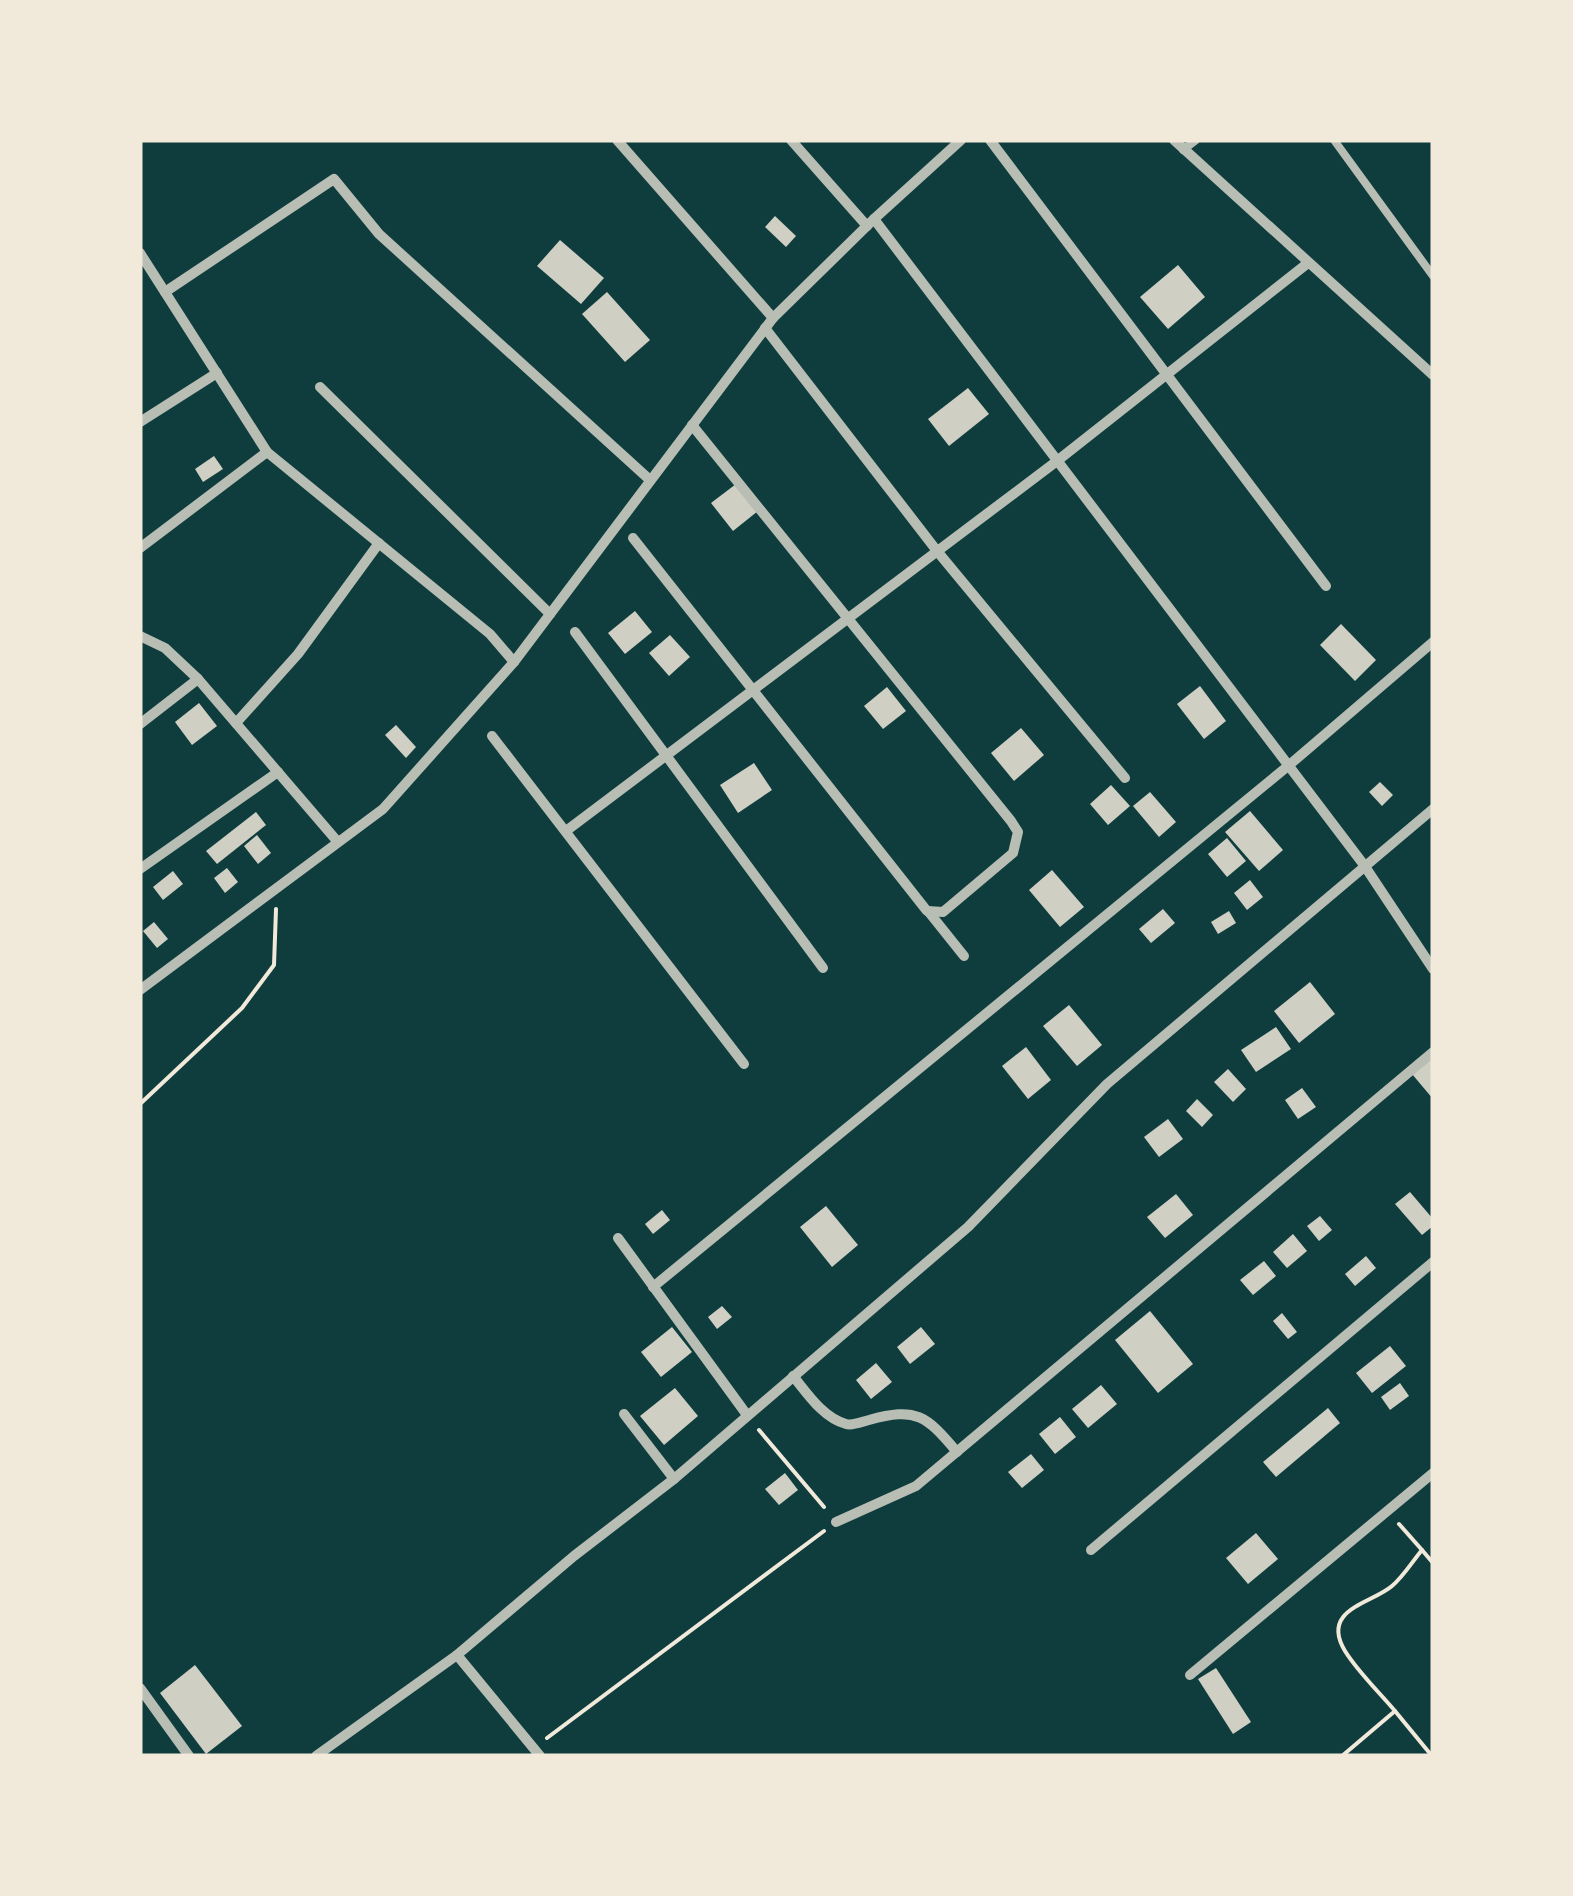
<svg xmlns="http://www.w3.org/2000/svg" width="1573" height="1896" font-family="'Golos Text',sans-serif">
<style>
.building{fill:#cfcfc3}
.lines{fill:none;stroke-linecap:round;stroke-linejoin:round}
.path{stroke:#f1e9da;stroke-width:4}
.service{stroke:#b8beb3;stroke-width:8}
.minor{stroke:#b8beb3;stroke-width:10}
</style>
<rect width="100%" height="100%" fill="#0f3d3e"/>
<g class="building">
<path d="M775,216L796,236L786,247L765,227Z"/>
<path d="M560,240L604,278L581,304L537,266Z"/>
<path d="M1178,265L1205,297L1168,329L1140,297Z"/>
<path d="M607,292L650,340L625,362L582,314Z"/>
<path d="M968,388L989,414L949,446L928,419Z"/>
<path d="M214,456L223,469L203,482L195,469Z"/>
<path d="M736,484L758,511L733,531L711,503Z"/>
<path d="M635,611L652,632L625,654L608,633Z"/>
<path d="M1341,624L1376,660L1355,681L1320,645Z"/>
<path d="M670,635L690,657L669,676L649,653Z"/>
<path d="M1200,686L1226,721L1204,739L1177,704Z"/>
<path d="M887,687L906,711L883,729L864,706Z"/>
<path d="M199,703L217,726L192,745L175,722Z"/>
<path d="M396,725L416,747L406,758L385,735Z"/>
<path d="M1021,728L1044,755L1014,781L991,753Z"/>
<path d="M754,763L772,790L738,813L720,785Z"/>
<path d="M1380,782L1393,795L1382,806L1369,792Z"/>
<path d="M1111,785L1130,806L1108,825L1090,804Z"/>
<path d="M1150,792L1176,822L1159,837L1133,806Z"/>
<path d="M1250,811L1283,850L1259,871L1225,832Z"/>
<path d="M256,812L266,825L217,864L206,851Z"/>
<path d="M257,835L271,853L258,864L244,846Z"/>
<path d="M1227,838L1246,861L1227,877L1208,854Z"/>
<path d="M227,868L238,882L225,893L214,878Z"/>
<path d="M1052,870L1084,907L1060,927L1029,890Z"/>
<path d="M173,871L183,884L163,900L153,887Z"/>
<path d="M1250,880L1263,897L1247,910L1234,893Z"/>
<path d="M1163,909L1175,923L1151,943L1139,929Z"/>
<path d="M1229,911L1236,923L1218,934L1211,922Z"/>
<path d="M154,922L168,939L157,948L143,931Z"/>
<path d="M1310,982L1335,1014L1299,1043L1274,1011Z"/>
<path d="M1069,1005L1102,1045L1077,1066L1043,1026Z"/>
<path d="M1276,1027L1291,1049L1256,1072L1241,1050Z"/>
<path d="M1026,1047L1051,1080L1028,1099L1002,1066Z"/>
<path d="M1433,1056V1099L1412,1074Z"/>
<path d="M1228,1069L1246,1089L1233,1102L1214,1082Z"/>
<path d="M1302,1088L1316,1107L1298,1119L1285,1100Z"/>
<path d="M1197,1099L1213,1115L1202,1127L1186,1111Z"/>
<path d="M1168,1119L1183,1139L1159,1157L1144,1137Z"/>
<path d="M1410,1192L1433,1219V1226L1422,1235L1395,1204Z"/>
<path d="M1176,1194L1193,1215L1165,1238L1147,1217Z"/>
<path d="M826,1206L858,1245L832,1267L800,1227Z"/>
<path d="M662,1210L670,1220L653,1234L645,1224Z"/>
<path d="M1320,1216L1332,1230L1319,1241L1307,1226Z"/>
<path d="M1293,1234L1307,1251L1287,1268L1273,1252Z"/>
<path d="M1366,1256L1376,1268L1355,1286L1345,1274Z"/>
<path d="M1264,1261L1276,1276L1253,1295L1240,1280Z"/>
<path d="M722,1306L732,1317L717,1329L708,1317Z"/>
<path d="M1150,1311L1193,1364L1158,1393L1115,1340Z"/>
<path d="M1282,1313L1297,1332L1288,1339L1273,1321Z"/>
<path d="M672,1327L692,1352L661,1377L641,1352Z"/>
<path d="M921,1327L935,1344L910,1364L897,1347Z"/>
<path d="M1390,1346L1406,1366L1372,1393L1356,1373Z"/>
<path d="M876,1363L892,1382L871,1399L856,1380Z"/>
<path d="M1400,1383L1409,1396L1390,1410L1381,1397Z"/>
<path d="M1101,1385L1117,1404L1088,1428L1072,1409Z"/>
<path d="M675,1388L698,1416L664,1445L640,1416Z"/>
<path d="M1328,1408L1340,1423L1276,1477L1263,1462Z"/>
<path d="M1060,1417L1076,1437L1055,1454L1039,1434Z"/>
<path d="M1031,1454L1044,1470L1022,1488L1008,1472Z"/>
<path d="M785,1473L798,1490L779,1505L765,1489Z"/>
<path d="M1256,1533L1278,1559L1248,1584L1226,1558Z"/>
<path d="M195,1665L242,1726L206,1754L160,1693Z"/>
<path d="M1216,1668L1251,1722L1233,1734L1198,1679Z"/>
</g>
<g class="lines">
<g class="path">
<path d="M140,1104L242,1008L274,965L276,909"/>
<path d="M759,1430L824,1507"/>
<path d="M1399,1524L1422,1550"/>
<path d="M1395,1711L1432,1756"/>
<path d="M547,1738L824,1531"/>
<path d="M1342,1756L1395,1711C1379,1692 1358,1672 1345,1651C1320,1609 1371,1604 1392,1586C1403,1577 1412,1562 1422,1550L1433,1563"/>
</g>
<g class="service">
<path d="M1334,140L1433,276"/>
<path d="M1183,150L1196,140"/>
</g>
<g class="minor">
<path d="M617,140L773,318"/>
<path d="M791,140L867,226"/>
<path d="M961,140L874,219L1364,865L1433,969"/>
<path d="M990,140L1326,586"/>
<path d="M1174,140L1433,375"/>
<path d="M140,253L267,452L490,634L514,662"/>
<path d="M165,292L334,179L379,234L650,480"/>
<path d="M765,328L937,551L1125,778"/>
<path d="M320,387L550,614"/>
<path d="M140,422L217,373"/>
<path d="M633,538L927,911L943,912L1013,853L1018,832L1011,821L692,425"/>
<path d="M140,548L267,452"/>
<path d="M575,632L823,968"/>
<path d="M140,636L165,648L198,679L337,841"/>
<path d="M236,723L298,654L379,543"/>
<path d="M140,724L198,679"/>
<path d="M492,736L744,1064"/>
<path d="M566,831L1057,461L1308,263"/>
<path d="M140,869L278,772"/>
<path d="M928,911L964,956"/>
<path d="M140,990L383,809L514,662L773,318L874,219"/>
<path d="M618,1238L747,1415"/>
<path d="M653,1287L1288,766L1433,642"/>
<path d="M793,1376C807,1393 823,1418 846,1424C853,1426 861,1422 869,1420C916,1407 926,1415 957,1452"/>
<path d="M624,1414L674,1479"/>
<path d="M836,1522L916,1486L1433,1052"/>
<path d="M1091,1550L1433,1262"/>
<path d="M457,1655L540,1756"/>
<path d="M1190,1675L1433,1473"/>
<path d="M140,1688L189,1756"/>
<path d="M316,1756L457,1655L574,1556L674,1479L968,1227L1107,1084L1433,809"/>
</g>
</g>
<rect width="1573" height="1896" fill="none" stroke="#f1e9da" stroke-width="285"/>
</svg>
